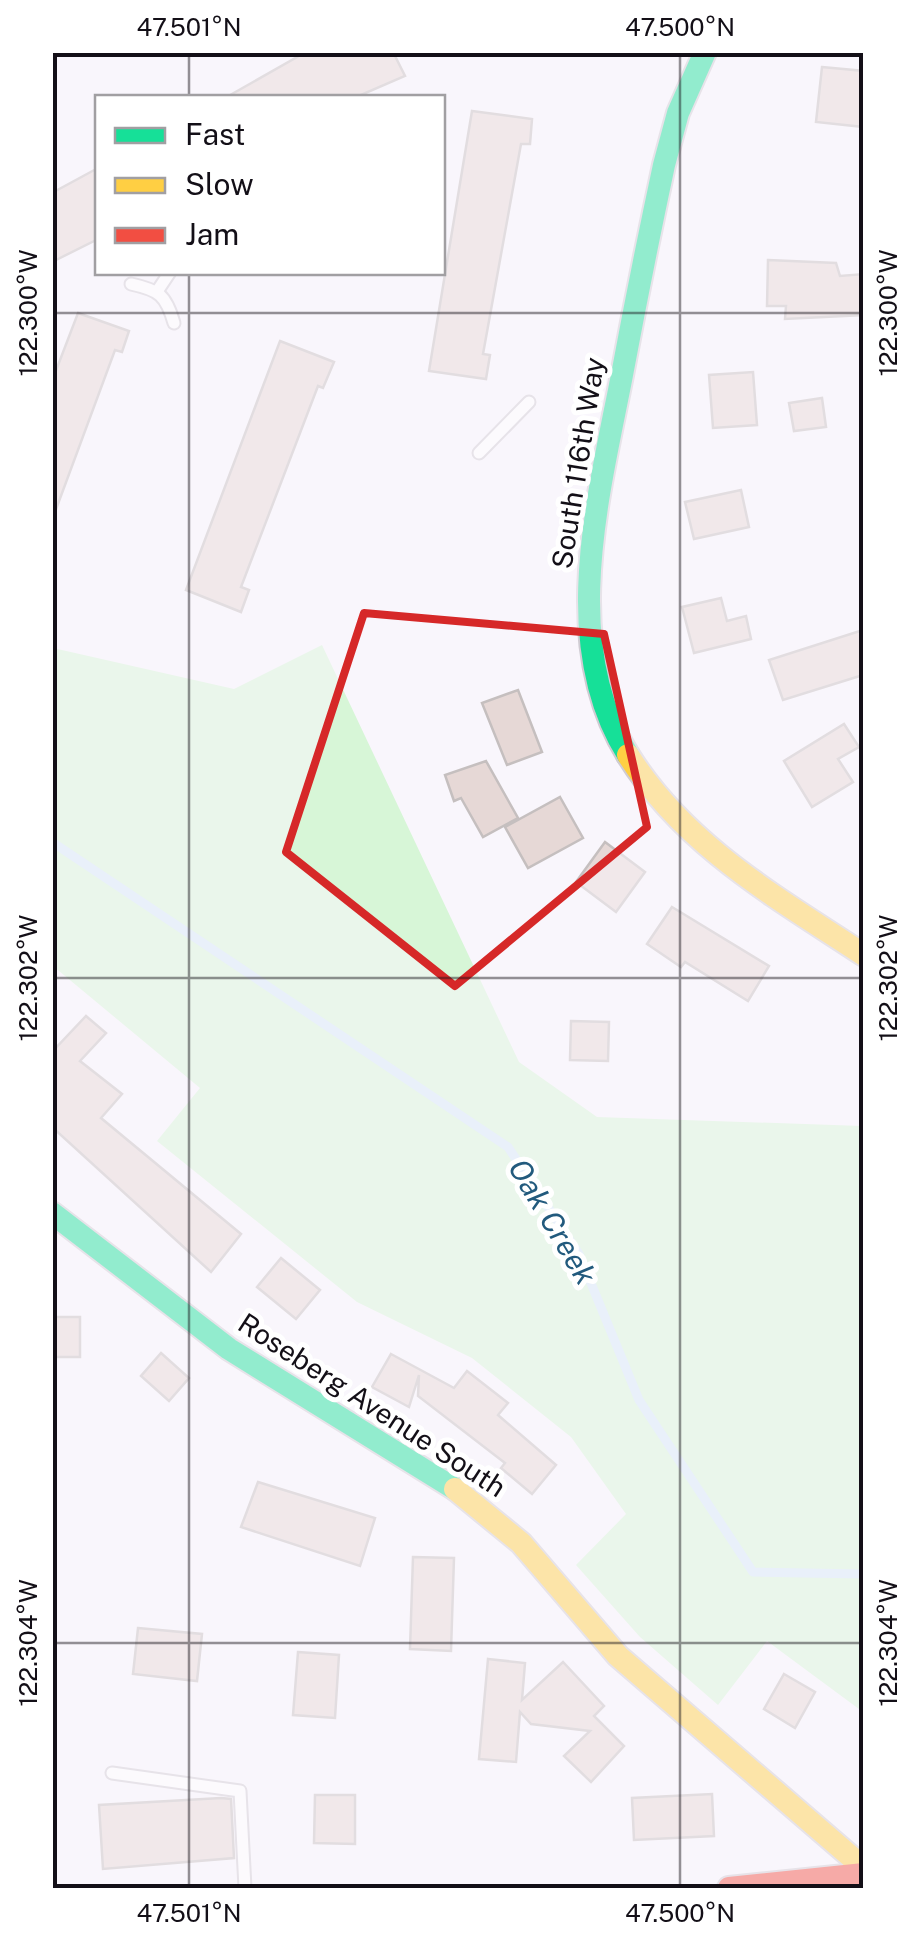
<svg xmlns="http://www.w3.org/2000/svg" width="916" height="1941" font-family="'Public Sans',sans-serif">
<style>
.green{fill:#d7f6d7}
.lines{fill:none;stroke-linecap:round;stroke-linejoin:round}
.stream{stroke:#d5e8f9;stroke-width:9}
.building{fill:#e6d8d6;stroke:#c5bfbf;stroke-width:2.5}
.lane-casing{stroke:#d0ccd3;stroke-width:15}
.fast-casing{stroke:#d0ccd3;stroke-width:26}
.slow-casing{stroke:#d0ccd3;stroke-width:26}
.jam-casing{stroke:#d0ccd3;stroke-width:26}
.lane{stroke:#fefeff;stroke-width:11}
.fast{stroke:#16e098;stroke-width:22}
.slow{stroke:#ffcf43;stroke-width:22}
.jam{stroke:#f24e42;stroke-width:22}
.marked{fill:none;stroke:#d62828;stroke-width:8;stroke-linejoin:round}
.ticks{fill:none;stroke:#130f17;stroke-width:2.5;stroke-opacity:0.45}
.labels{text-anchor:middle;stroke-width:10;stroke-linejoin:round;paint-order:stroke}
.street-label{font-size:28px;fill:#130f17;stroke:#fff}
.water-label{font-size:30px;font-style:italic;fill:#225a7d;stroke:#fff}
.neatline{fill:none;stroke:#130f17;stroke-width:4}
.ticks-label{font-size:25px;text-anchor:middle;fill:#130f17}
</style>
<rect width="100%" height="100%" fill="#f9f6fc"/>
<path class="green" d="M322,645L519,1062L597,1117L862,1126L863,1712L767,1641L718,1705L640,1637L576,1565L626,1514L571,1437L472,1358L357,1302L157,1141L200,1088L53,966V648L234,689Z"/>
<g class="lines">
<path class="stream" d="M52,842L508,1147L579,1254L639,1400L753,1572L864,1574"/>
</g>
<g class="building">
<path d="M306,52H393L405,76L354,98H225Z"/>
<path d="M822,67L864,71V127L816,122Z"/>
<path d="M472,111L532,119L530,144H521L483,354L490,355L486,379L429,371Z"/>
<path d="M98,168V239L52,262V193Z"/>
<path d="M768,260L836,263L840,276L864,274V315L785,319L786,306H767Z"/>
<path d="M78,313L129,331L122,352L115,350L55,512L52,381Z"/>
<path d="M280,341L334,362L323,388L318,386L241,587L249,590L241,612L186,590Z"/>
<path d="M753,372L757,425L713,428L709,375Z"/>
<path d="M822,398L826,427L794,431L789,403Z"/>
<path d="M741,490L749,527L694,539L685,502Z"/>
<path d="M721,598L727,621L746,616L751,639L694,653L682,607Z"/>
<path d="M863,630V675L783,700L769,660Z"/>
<path d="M518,690L542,752L507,765L482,703Z"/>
<path d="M844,724L859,747L838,759L853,782L812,807L784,761Z"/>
<path d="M486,761L518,818L483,837L461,798L454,801L445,775Z"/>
<path d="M560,797L583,838L528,868L505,827Z"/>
<path d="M605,842L645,872L616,912L576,882Z"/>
<path d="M672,907L769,966L748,1001L685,962L681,967L647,944Z"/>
<path d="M86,1016L106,1033L80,1061L122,1094L101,1118L241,1234L211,1272L52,1127V1052Z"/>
<path d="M571,1021L609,1022L608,1061L570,1060Z"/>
<path d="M281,1258L320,1290L296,1319L257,1287Z"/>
<rect x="52" y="1317" width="28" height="40"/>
<path d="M161,1353L189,1378L169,1401L141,1376Z"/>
<path d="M391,1354L454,1388L467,1371L508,1403L498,1415L556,1465L532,1494L501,1468L505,1463L418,1396L419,1375L409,1407L372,1387Z"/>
<path d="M258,1482L375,1518L360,1566L241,1527Z"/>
<path d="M413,1557L454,1558L451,1651L410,1649Z"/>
<path d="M138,1628L202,1634L197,1681L133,1674Z"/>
<path d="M298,1652L339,1655L335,1718L293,1715Z"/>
<path d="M488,1659L525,1663L522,1700L563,1662L604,1706L594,1716L624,1746L591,1782L564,1756L590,1731L531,1724L520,1712L516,1762L479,1759Z"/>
<path d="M784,1674L815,1692L795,1728L764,1709Z"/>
<path d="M712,1794L714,1836L634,1840L632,1798Z"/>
<path d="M315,1795H355V1844L314,1843Z"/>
<path d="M221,1798L231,1799L234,1858L103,1869L99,1805Z"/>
</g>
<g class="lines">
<defs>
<g id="lane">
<path d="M131,284C159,290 166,295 174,323"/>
<path d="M158,290L170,272"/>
<path d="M479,453L529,402"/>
<path d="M112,1773L240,1791L245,1888"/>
</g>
<g id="fast">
<path d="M628,755C558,644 599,494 622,375C635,305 649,235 664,165L678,113L705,52"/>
<path d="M52,1213L229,1349L455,1489"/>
</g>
<g id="slow">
<path d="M628,755C685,846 776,897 864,955"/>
<path d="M455,1489L521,1543L618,1656L864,1868"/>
</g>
<path id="jam" d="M729,1888L864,1874"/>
</defs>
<use href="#lane" class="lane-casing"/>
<use href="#fast" class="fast-casing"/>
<use href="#slow" class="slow-casing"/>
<use href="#jam" class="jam-casing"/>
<use href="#lane" class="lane"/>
<use href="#fast" class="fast"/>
<use href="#slow" class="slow"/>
<use href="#jam" class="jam"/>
</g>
<path d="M0 0H916V1941H0ZM364,613L604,634L647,827L455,986L286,852Z" fill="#f9f6fc" fill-opacity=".55" fill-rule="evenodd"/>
<path class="marked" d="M364,613L604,634L647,827L455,986L286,852Z"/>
<path class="ticks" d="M189,52V98M680,52V1888M189,272V1888M52,313H864M52,978H864M52,1643H864"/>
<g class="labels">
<g class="street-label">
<text transform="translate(578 463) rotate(-81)" y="10">South 116th Way</text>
<text transform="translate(372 1405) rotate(33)" y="10">Roseberg Avenue South</text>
</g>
<g class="water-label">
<text transform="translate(552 1222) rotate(59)" y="10">Oak Creek</text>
</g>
</g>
<rect width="916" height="1941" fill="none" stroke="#ffffff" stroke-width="110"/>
<rect x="95" y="95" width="350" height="180" fill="#ffffff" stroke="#a19fa2" stroke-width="2.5"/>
<rect x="115" y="128" width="50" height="15" fill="#16e098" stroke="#a19fa2" stroke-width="2.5"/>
<text x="185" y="145" font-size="30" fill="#130f17">Fast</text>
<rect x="115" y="178" width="50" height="15" fill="#ffcf43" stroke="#a19fa2" stroke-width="2.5"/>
<text x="185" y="195" font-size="30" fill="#130f17">Slow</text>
<rect x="115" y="228" width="50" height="15" fill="#f24e42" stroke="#a19fa2" stroke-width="2.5"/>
<text x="185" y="245" font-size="30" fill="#130f17">Jam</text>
<rect x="55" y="55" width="806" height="1831" class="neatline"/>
<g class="ticks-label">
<text x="189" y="36">47.501°N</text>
<text x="680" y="36">47.500°N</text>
<text transform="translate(888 313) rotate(-90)" y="9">122.300°W</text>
<text transform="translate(28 313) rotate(-90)" y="9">122.300°W</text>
<text transform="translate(28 978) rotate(-90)" y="9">122.302°W</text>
<text transform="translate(888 978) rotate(-90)" y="9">122.302°W</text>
<text transform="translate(28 1643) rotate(-90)" y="9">122.304°W</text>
<text transform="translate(888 1643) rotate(-90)" y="9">122.304°W</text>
<text x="189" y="1922">47.501°N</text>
<text x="680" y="1922">47.500°N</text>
</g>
</svg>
